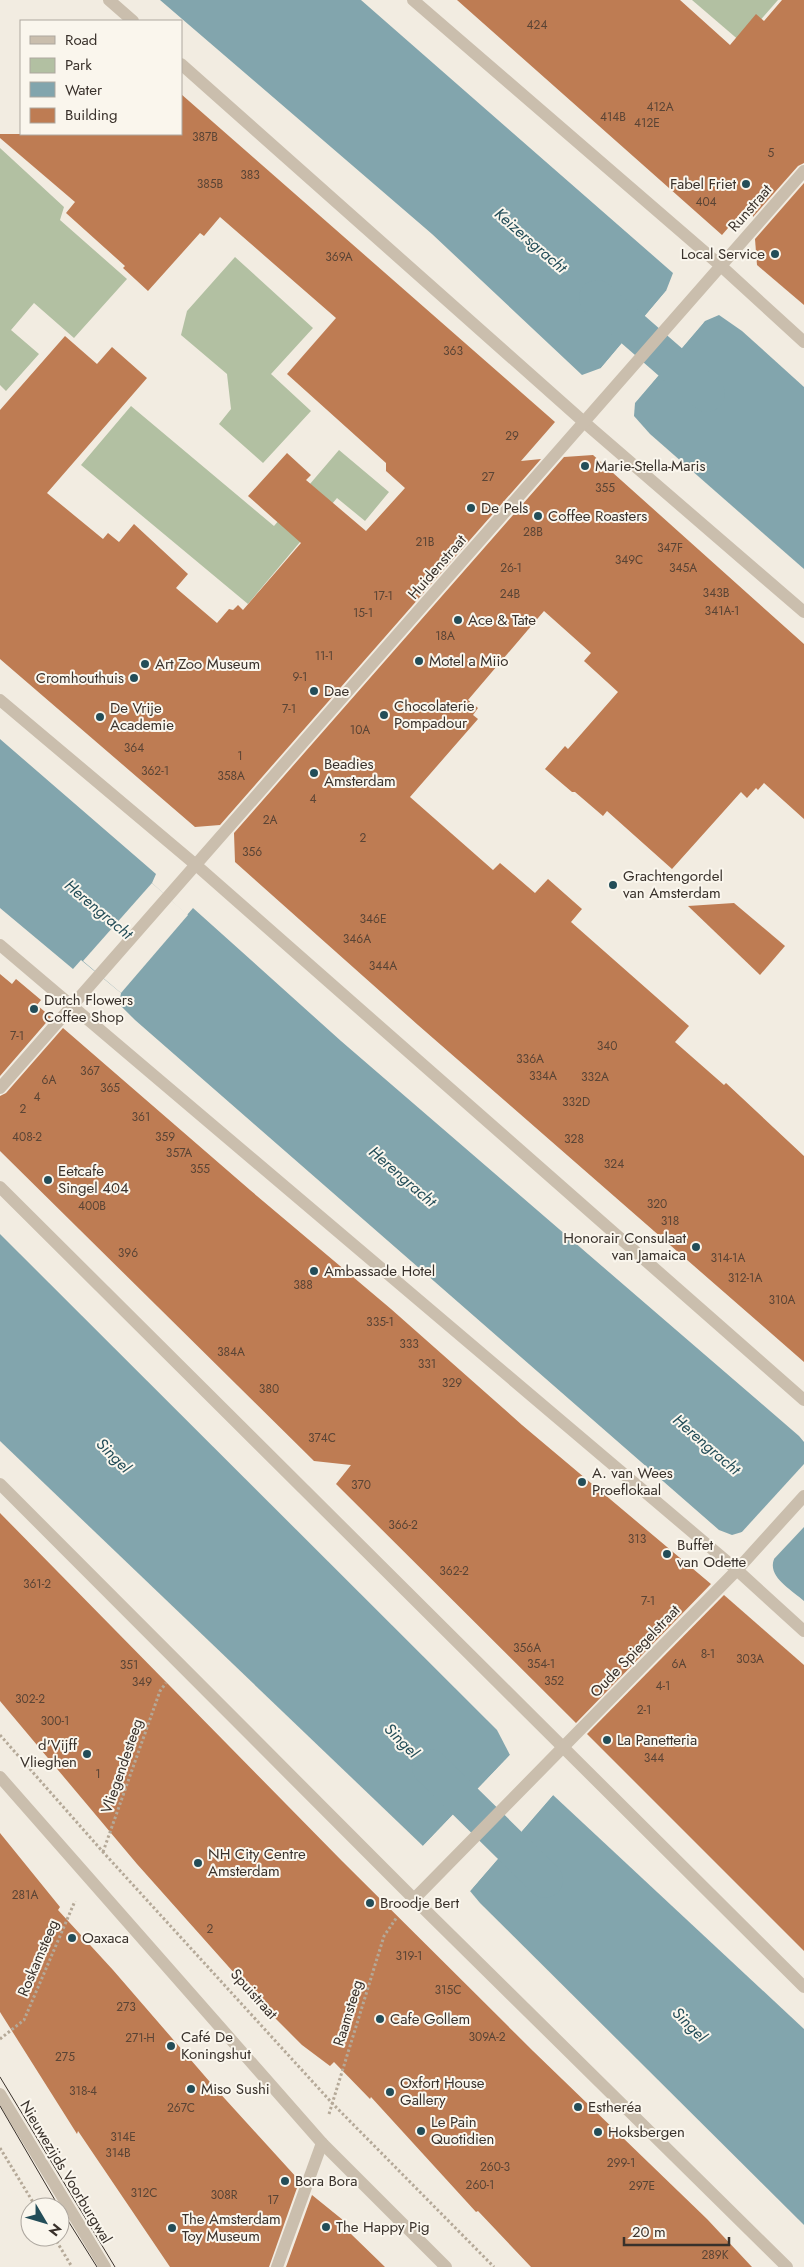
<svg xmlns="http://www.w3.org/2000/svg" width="804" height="2267" font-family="Jost,sans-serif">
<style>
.green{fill:#b2c0a2}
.water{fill:#82a5ad}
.pier{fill:#f2ece1}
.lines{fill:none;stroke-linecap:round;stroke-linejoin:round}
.canal{stroke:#82a5ad;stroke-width:36}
.building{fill:#be7c53}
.path{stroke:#b5a998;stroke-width:3;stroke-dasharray:2.5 2.5;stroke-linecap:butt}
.minor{stroke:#cabead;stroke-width:12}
.tram{stroke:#39312b;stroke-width:1}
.poi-dot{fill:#234d58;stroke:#faf6ed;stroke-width:2}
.labels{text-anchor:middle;stroke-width:4;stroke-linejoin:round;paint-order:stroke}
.number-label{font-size:12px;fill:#5a4435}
.poi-label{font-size:15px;fill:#39312b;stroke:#faf6ed;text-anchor:start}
.street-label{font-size:15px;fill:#39312b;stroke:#faf6ed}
.water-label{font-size:16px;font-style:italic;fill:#234d58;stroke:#faf6ed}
</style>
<rect width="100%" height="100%" fill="#f2ece1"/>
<g class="green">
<path d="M692,0H778L741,42Z"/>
<path d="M0,148L64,207L60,220L127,279L74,338L34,303L11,330L39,354L6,391L0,385Z"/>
<path d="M235,257L313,328L271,374L311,411L263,463L219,424L231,409L227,374L181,335L187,311Z"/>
<path d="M131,406L274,526L339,450L389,492L365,521L337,498L248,604L81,465Z"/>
</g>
<g class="water">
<path d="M160,0H361L673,273L666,291L601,368L582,375L432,234Z"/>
<path d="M719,315L742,331L804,387V569L650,434L634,416L635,403L705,321Z"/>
<path d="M0,739L156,874L152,883L187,915L193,908L341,1041L799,1436L804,1442V1601C792,1590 767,1577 774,1559L742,1532L732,1535L719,1530L135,1020L119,1004L121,993L81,960L73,969L0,908Z"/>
<path d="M0,1234L497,1730L510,1755L423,1846L0,1441Z"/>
<path d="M553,1795L804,2029V2225L480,1903L470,1891Z"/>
</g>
<g class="pier">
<path d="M666,291L668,293L603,370L601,368Z"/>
<path d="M701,321L703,323L637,400L636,398Z"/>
<path d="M152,883L188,915L121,993L83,961Z"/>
<path d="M804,1464V1527L773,1560L741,1533Z"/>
<path d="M510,1755L512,1756L425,1848L423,1846Z"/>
<path d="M552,1793L553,1795L470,1891L468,1889Z"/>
</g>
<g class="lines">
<g class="canal">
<path d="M597,298L707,394"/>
<path d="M430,1767L545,1880"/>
</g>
</g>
<g class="building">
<path d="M457,0H680L730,45L756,14L764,21L782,0H804V163L798,166L753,217L752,200L722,235Z"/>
<path d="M181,94L555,422L521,461L541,459L220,825L195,827L0,659V410L65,336L97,364L112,347L147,378L47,493L103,539L108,533L119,542L134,524L188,574L176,588L217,623L229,609L233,610L238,605L243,610L301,543L248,496L287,453L311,475L306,480L366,531L405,488L386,471V463L287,374L336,318L220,217L204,236L200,233L148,291L123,268L125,266L66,213L75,202L0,138V134H181Z"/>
<path d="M804,183V305L757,265L755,239Z"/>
<path d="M593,455L804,644V819L764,783L758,790L756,788L747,798L741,792L672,869L607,811L603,816L575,792H572L545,769L565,746L568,749L618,692L584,661L591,653L544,611L468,700L478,708L473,715L478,719L410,797L493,870L500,863L535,893L548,879L582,909L571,922L689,1026L675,1042L724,1085L726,1083L804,1156V1362L418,1025L235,862L234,833L564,457Z"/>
<path d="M734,903L785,946L760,975L688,906Z"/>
<path d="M0,974L12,984L16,979L41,1000L37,1005L51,1017L0,1076Z"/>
<path d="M63,1028L250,1190L391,1309L522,1425L711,1584L576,1723L336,1484L351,1465L314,1461L0,1151V1096L6,1093Z"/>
<path d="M0,1513L342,1861L533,2051L707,2219L752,2267H531L478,2211L476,2212L371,2097L370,2099L334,2062L330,2066L302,2045L268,2011L137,1864L0,1701Z"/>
<path d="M724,1595L804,1665V1951L587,1734Z"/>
<path d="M0,1833L60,1907L58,1910L113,1970L216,2089L297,2178L295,2183L298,2185L269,2267H170L78,2131L77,2134L0,2012Z"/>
<path d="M312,2195L354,2229L350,2233L385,2267H286Z"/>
</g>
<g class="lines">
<g class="path">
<path d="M0,1735L103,1852L332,2103L494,2267"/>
<path d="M103,1852L160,1691L166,1683"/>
<path d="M0,2039L24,2020L75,1901"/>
<path d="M329,2114L384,1936L397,1917"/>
<path d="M0,2148L36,2207"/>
<path d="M54,2237L72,2267"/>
</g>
<g class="minor">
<path d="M109,0L133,21"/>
<path d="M413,0L721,266L804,342"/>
<path d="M181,64L585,423L804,612"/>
<path d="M0,700L196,865L804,1400"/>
<path d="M0,945L737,1570L804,1631"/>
<path d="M0,1088L804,171"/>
<path d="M0,1187L804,1987"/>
<path d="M0,1484L414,1899L787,2267"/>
<path d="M0,1777L322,2143L446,2267"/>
<path d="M414,1899L737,1570L804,1496"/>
<path d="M0,2094L105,2267"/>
<path d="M277,2267L322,2143"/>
</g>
<g class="tram">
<path d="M0,2077L115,2267"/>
<path d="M0,2106L59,2207"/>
<path d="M60,2208L97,2267"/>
</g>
</g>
<g class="poi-dot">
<circle cx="746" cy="184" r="5"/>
<circle cx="775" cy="254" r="5"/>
<circle cx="585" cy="466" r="5"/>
<circle cx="471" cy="508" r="5"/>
<circle cx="538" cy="516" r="5"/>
<circle cx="458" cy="620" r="5"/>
<circle cx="419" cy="661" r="5"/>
<circle cx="145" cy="664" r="5"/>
<circle cx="134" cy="678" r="5"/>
<circle cx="314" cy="691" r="5"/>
<circle cx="384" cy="715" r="5"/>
<circle cx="100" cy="717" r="5"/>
<circle cx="314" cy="773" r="5"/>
<circle cx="613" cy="885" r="5"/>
<circle cx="34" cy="1009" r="5"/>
<circle cx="48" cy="1180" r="5"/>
<circle cx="696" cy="1247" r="5"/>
<circle cx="314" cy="1271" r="5"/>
<circle cx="582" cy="1482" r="5"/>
<circle cx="667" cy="1554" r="5"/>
<circle cx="607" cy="1740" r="5"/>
<circle cx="87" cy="1754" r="5"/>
<circle cx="198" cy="1863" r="5"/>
<circle cx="370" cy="1903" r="5"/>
<circle cx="72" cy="1938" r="5"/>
<circle cx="380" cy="2019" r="5"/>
<circle cx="171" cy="2046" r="5"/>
<circle cx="191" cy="2089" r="5"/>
<circle cx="390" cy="2092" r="5"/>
<circle cx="578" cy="2107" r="5"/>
<circle cx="421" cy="2131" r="5"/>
<circle cx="598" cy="2132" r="5"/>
<circle cx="285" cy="2181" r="5"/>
<circle cx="326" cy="2227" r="5"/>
<circle cx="172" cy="2228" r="5"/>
</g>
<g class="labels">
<g class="number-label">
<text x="537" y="29">424</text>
<text x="660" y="111">412A</text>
<text x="613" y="121">414B</text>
<text x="647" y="127">412E</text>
<text x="205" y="141">387B</text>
<text x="771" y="157">5</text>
<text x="250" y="179">383</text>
<text x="210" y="188">385B</text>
<text x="706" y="206">404</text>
<text x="339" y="261">369A</text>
<text x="453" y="355">363</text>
<text x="512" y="440">29</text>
<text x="488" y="481">27</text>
<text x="605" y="492">355</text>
<text x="533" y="536">28B</text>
<text x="425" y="546">21B</text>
<text x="670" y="552">347F</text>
<text x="629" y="564">349C</text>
<text x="511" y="572">26-1</text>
<text x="683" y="572">345A</text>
<text x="716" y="597">343B</text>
<text x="510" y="598">24B</text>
<text x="383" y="600">17-1</text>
<text x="722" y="615">341A-1</text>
<text x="363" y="617">15-1</text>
<text x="445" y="640">18A</text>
<text x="324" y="660">11-1</text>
<text x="300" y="681">9-1</text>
<text x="289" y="713">7-1</text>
<text x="360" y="734">10A</text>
<text x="134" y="752">364</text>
<text x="240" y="760">1</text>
<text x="155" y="775">362-1</text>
<text x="231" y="780">358A</text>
<text x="313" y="803">4</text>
<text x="270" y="824">2A</text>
<text x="363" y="842">2</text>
<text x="252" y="856">356</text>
<text x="373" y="923">346E</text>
<text x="357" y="943">346A</text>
<text x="383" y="970">344A</text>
<text x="17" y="1040">7-1</text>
<text x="607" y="1050">340</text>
<text x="530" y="1063">336A</text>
<text x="90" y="1075">367</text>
<text x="543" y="1080">334A</text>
<text x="595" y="1081">332A</text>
<text x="49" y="1084">6A</text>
<text x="110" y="1092">365</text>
<text x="37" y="1101">4</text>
<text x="576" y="1106">332D</text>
<text x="23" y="1113">2</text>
<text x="141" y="1121">361</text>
<text x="27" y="1141">408-2</text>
<text x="165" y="1141">359</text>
<text x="574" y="1143">328</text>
<text x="179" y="1157">357A</text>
<text x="614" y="1168">324</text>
<text x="200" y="1173">355</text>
<text x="657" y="1208">320</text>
<text x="92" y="1210">400B</text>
<text x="670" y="1225">318</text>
<text x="128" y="1257">396</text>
<text x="728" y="1262">314-1A</text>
<text x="745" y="1282">312-1A</text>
<text x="303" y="1289">388</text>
<text x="782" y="1304">310A</text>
<text x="380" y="1326">335-1</text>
<text x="409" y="1348">333</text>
<text x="231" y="1356">384A</text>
<text x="427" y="1368">331</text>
<text x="452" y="1387">329</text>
<text x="269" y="1393">380</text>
<text x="322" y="1442">374C</text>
<text x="361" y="1489">370</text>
<text x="403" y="1529">366-2</text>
<text x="637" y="1543">313</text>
<text x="454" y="1575">362-2</text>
<text x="37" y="1588">361-2</text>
<text x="648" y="1605">7-1</text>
<text x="527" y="1652">356A</text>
<text x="708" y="1658">8-1</text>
<text x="750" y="1663">303A</text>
<text x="541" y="1668">354-1</text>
<text x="679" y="1668">6A</text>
<text x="129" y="1669">351</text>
<text x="554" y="1685">352</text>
<text x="142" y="1686">349</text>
<text x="663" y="1690">4-1</text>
<text x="30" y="1703">302-2</text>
<text x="644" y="1714">2-1</text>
<text x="55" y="1725">300-1</text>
<text x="654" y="1762">344</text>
<text x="98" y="1778">1</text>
<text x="25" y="1899">281A</text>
<text x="210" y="1933">2</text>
<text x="409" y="1960">319-1</text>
<text x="448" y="1994">315C</text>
<text x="126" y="2011">273</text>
<text x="487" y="2041">309A-2</text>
<text x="140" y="2042">271-H</text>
<text x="65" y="2061">275</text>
<text x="83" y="2095">318-4</text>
<text x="181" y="2112">267C</text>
<text x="123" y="2141">314E</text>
<text x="118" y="2157">314B</text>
<text x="621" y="2167">299-1</text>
<text x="495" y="2171">260-3</text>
<text x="480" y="2189">260-1</text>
<text x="642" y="2190">297E</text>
<text x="144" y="2197">312C</text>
<text x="224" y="2199">308R</text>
<text x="273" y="2204">17</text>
<text x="715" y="2259">289K</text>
</g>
<g class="poi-label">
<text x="736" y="189" text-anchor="end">Fabel Friet</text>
<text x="765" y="259" text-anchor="end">Local Service</text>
<text x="595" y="471">Marie-Stella-Maris</text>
<text x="481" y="513">De Pels</text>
<text x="548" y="521">Coffee Roasters</text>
<text x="468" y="625">Ace &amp; Tate</text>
<text x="429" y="666">Motel a Miio</text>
<text x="155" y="669">Art Zoo Museum</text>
<text x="124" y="683" text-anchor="end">Cromhouthuis</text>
<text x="324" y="696">Dae</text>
<text x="394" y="711">Chocolaterie<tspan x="394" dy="17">Pompadour</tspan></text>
<text x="110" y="713">De Vrije<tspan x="110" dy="17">Academie</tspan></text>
<text x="324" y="769">Beadies<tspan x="324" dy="17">Amsterdam</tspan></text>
<text x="623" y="881">Grachtengordel<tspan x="623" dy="17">van Amsterdam</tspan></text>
<text x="44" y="1005">Dutch Flowers<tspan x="44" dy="17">Coffee Shop</tspan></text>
<text x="58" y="1176">Eetcafe<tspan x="58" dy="17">Singel 404</tspan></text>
<text x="686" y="1243" text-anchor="end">Honorair Consulaat<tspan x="686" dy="17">van Jamaica</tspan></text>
<text x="324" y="1276">Ambassade Hotel</text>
<text x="592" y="1478">A. van Wees<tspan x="592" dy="17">Proeflokaal</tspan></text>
<text x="677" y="1550">Buffet<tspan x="677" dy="17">van Odette</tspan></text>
<text x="617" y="1745">La Panetteria</text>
<text x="77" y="1750" text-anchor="end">d'Vijff<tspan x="77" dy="17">Vlieghen</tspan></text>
<text x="208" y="1859">NH City Centre<tspan x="208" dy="17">Amsterdam</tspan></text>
<text x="380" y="1908">Broodje Bert</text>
<text x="82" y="1943">Oaxaca</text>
<text x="390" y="2024">Cafe Gollem</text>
<text x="181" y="2042">Café De<tspan x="181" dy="17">Koningshut</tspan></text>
<text x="400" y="2088">Oxfort House<tspan x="400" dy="17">Gallery</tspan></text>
<text x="201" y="2094">Miso Sushi</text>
<text x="588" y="2112">Estheréa</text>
<text x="431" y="2127">Le Pain<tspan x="431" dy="17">Quotidien</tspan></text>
<text x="608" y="2137">Hoksbergen</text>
<text x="295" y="2186">Bora Bora</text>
<text x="182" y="2224">The Amsterdam<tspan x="182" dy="17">Toy Museum</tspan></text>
<text x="336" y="2232">The Happy Pig</text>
</g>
<g class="street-label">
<text transform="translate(750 208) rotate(-49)" y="5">Runstraat</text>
<text transform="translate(437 567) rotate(-49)" y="5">Huidenstraat</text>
<text transform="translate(635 1651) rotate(-46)" y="5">Oude Spiegelstraat</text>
<text transform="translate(122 1766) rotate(-71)" y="5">Vliegendesteeg</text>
<text transform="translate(38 1958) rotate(-67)" y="5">Roskamsteeg</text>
<text transform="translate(254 1994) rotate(48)" y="5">Spuistraat</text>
<text transform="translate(348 2013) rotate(-73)" y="5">Raamsteeg</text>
<text transform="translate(66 2172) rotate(59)" y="5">Nieuwezijds Voorburgwal</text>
</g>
<g class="water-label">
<text transform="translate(531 240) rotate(41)" y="6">Keizersgracht</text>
<text transform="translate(99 909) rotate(40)" y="6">Herengracht</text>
<text transform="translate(403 1176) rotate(41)" y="6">Herengracht</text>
<text transform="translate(707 1444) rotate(41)" y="6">Herengracht</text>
<text transform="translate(114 1455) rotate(45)" y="6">Singel</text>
<text transform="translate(402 1740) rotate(45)" y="6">Singel</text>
<text transform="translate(690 2024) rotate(45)" y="6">Singel</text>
</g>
</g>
<rect x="20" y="20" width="162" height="115" fill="#faf6ed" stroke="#ada79f"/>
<rect x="30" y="36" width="25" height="8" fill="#cabead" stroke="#ada79f"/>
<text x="65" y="45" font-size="15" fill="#39312b">Road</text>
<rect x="30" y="58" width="25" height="15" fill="#b2c0a2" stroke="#ada79f"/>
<text x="65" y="70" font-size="15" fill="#39312b">Park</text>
<rect x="30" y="82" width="25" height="15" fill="#82a5ad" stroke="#ada79f"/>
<text x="65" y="95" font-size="15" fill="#39312b">Water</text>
<rect x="30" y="108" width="25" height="15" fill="#be7c53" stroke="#ada79f"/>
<text x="65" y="120" font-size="15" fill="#39312b">Building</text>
<g transform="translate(45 2222) rotate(128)"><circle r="24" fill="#faf6ed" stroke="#ada79f"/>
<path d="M0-4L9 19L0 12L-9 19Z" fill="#234d58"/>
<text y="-8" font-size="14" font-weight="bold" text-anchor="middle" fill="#39312b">N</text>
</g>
<path d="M624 2237v8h105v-8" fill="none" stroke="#39312b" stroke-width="2.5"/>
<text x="632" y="2237" font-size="15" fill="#39312b" stroke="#faf6ed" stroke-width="4" paint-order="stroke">20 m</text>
</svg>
